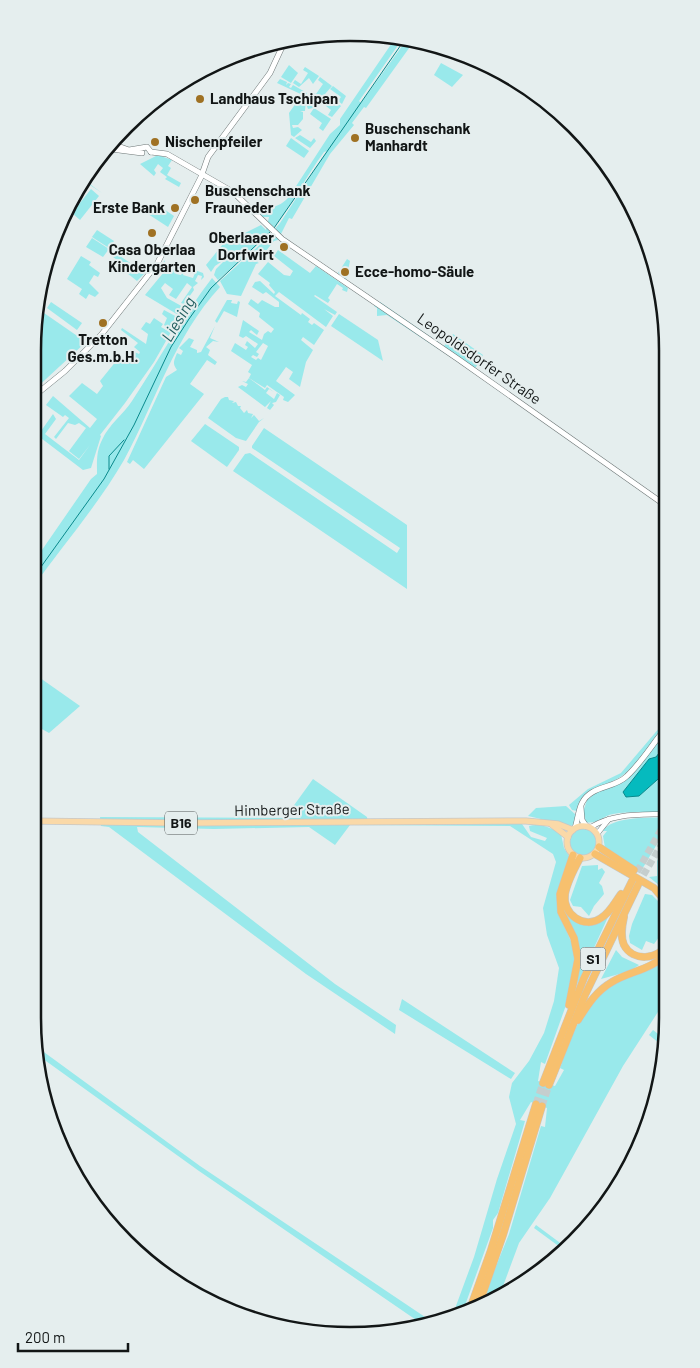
<svg xmlns="http://www.w3.org/2000/svg" width="700" height="1368" font-family="Barlow,sans-serif">
<style>
.green{fill:#99e9eb;fill-rule:evenodd}
.water{fill:#05babe;stroke:#09898c}
.lines{fill:none;stroke-linecap:round;stroke-linejoin:round}
.stream{stroke:#09898c;stroke-width:1}
.motorway-tunnel{stroke:#c5cece;stroke-width:7;stroke-dasharray:7 3.5;stroke-linecap:butt}
.tertiary-casing{stroke:#6e7777;stroke-width:5.5}
.secondary-casing{stroke:#6e7777;stroke-width:6}
.primary-casing{stroke:#c6c7c7;stroke-width:7}
.motorway-casing{stroke:#c6c7c7;stroke-width:8}
.tertiary{stroke:#fff;stroke-width:4.5}
.secondary{stroke:#fff;stroke-width:5}
.primary{stroke:#fad9a8;stroke-width:5.5}
.motorway{stroke:#f7c06e;stroke-width:7}
.poi-dot{fill:#9f7123;stroke:#e5eeee;stroke-width:2}
.labels{text-anchor:middle;stroke-width:4;stroke-linejoin:round;paint-order:stroke}
.shield{fill:#e5eeee;stroke:#515757;stroke-width:1}
.shield-label{font-size:14px;font-weight:bold;fill:#121616}
.poi-label{font-size:15px;font-weight:bold;fill:#121616;stroke:#e5eeee;text-anchor:start}
.street-label{font-size:15px;fill:#121616;stroke:#e5eeee}
.water-label{font-size:16px;font-style:italic;fill:#205c5e;stroke:#e5eeee}
.rim{fill:none;stroke:#121616;stroke-width:2.5}
</style>
<rect width="100%" height="100%" fill="#e5eeee"/>
<g class="green">
<path d="M394,40L401,41L359,101L361,103L405,42L412,44L366,108L364,107L352,123L354,125L330,154L292,219L289,218L278,240L274,241L257,262L259,263L256,264L241,296L227,294L220,281L264,241L280,223L327,151L324,152C307,175 294,201 277,223C260,244 238,262 218,280L214,275L216,269L227,258L215,266L211,272L206,265L223,244L261,225L266,230L269,217H261L251,206C267,209 278,209 289,197L330,134L340,125V119Z"/>
<path d="M441,63L463,75L452,87L434,75Z"/>
<path d="M289,65L298,73L291,83L281,77Z"/>
<path d="M305,67L319,76L313,84L309,78L299,87L293,83L295,80L301,84L308,73L303,70Z"/>
<path d="M320,77L332,86L319,101L310,92L316,94L323,84L318,80Z"/>
<path d="M280,79L287,82L286,85L288,83L291,84L289,87L291,88L293,85L307,93V97L277,83Z"/>
<path d="M333,86L346,96L342,104L338,101L341,97L330,89Z"/>
<path d="M309,94L318,102L313,108L308,109L306,104Z"/>
<path d="M326,95L341,106L332,117L328,115L331,110L321,102L317,106Z"/>
<path d="M306,99L305,111H300L303,112V119L298,125H292L293,128L298,127L302,130L294,137L291,135L289,113L296,103Z"/>
<path d="M314,108L331,119L323,131L319,128L322,123L310,114Z"/>
<path d="M300,135L311,142L314,138L316,141L310,148L295,138Z"/>
<path d="M291,138L309,151L304,158L286,146Z"/>
<path d="M158,155L172,160L168,166L171,168L167,175L181,183L179,187L165,179L167,177L160,172L163,168L158,164L154,170L156,173L154,176L140,164Z"/>
<path d="M87,182L102,193L90,185L73,207L75,197Z"/>
<path d="M91,189L99,196L80,220L72,213Z"/>
<path d="M155,203L174,216L168,227L148,214Z"/>
<path d="M97,230L114,241L109,248L92,237Z"/>
<path d="M92,238L109,249L103,257L86,247Z"/>
<path d="M278,250L310,273L316,266L348,288L347,292L342,290L343,288L337,284L328,298L330,300L328,303L315,295L314,296L337,312L335,315L324,309L333,316L326,327L279,292L275,296L301,315L302,313L310,319L308,322L312,325L314,323L324,330L314,345L303,337L301,340L313,350L306,362L300,387L289,379L293,372L286,367L276,381L295,395L288,402L283,400L284,397L267,385L265,388L249,378L251,374L248,372L252,365L231,351L235,343L246,350L248,347L245,345L247,341L255,348L258,344L246,336L243,338L239,336L243,320L259,331L257,335L251,330L249,332L262,340L264,334L268,331L271,333L274,329L259,317L260,313L248,304L251,299L258,304L262,300L275,307H279V302L266,292L263,294L252,287L255,282L260,281L274,294L275,292L269,285L270,283L258,274L268,262L284,275L290,276L293,271L274,256ZM263,343L268,346L261,360L258,358L256,360L251,357L253,355L257,357L259,354L256,352Z"/>
<path d="M117,254L145,273L137,281L127,273L130,269L113,257Z"/>
<path d="M81,256L91,262L89,265L100,273L98,277L94,275L89,283L99,293L95,297L89,294L86,299L79,294L82,289L67,279Z"/>
<path d="M347,259L350,261L346,279L338,273Z"/>
<path d="M165,260L164,266L176,270L178,265H181L176,274L181,275L185,267L189,268L188,271L185,270L183,275L193,278L195,273L191,272L192,269L203,273L204,277L201,280L202,276L198,275L195,281L198,283L193,287L194,290L184,304L181,303L192,287L187,283L176,299L169,295L173,289L165,283L161,288L167,298L185,308L180,316L145,295L164,272L159,268Z"/>
<path d="M212,278L220,287C174,337 156,401 124,460C98,505 63,545 33,587V563L91,479L97,474C97,462 96,452 102,440C109,424 123,415 132,401C159,360 182,317 212,278Z"/>
<path d="M227,300H232L231,303L237,304L238,301L240,302L237,317L224,311L217,323L215,321Z"/>
<path d="M51,302L82,323L77,330L47,308Z"/>
<path d="M380,302L444,346L453,334L483,355L473,372L387,315L377,316V308L374,306Z"/>
<path d="M164,310L179,318L154,362L125,403L100,435L101,436L91,468L83,470L33,432V426L41,431L53,414L56,419L45,434L79,460L90,445L79,459L69,451L86,428L79,423L75,425L68,423L56,439L54,437L69,418L65,415L63,417L46,405L53,396L90,428L97,419L69,396L82,383L97,394L103,386L100,381L117,360L121,363L130,350L139,354L140,352L134,347L138,343L121,330L122,328L146,344L148,334L141,329L146,322L150,324L154,318L163,324L161,327L168,331L169,329L164,325L167,318L162,314Z"/>
<path d="M44,313L86,342L33,391V330Z"/>
<path d="M339,314L378,340L383,361L331,326Z"/>
<path d="M215,326L210,338L219,342L213,341L206,347L210,350L208,355L217,362L215,365L207,360L190,384L204,394L144,469L133,460L130,464L127,462L166,377L177,370C172,363 174,361 177,353L181,355L183,351L179,348L189,338L194,340L190,347L197,350V353L201,352Z"/>
<path d="M249,378L265,390L267,387L274,392L269,389L266,393L274,399L277,393L280,395L276,402L272,403L274,405L270,410L267,408L271,401L265,407L238,387L242,385L246,387L248,384L242,381L246,382Z"/>
<path d="M225,397H228L229,400L234,401L232,403L236,402L238,406H241L240,408L244,413L247,410L248,413L253,414L251,418L254,415L259,421L264,418L259,422L246,441L236,438L208,418L221,399Z"/>
<path d="M205,424L239,447V450L227,467L191,441Z"/>
<path d="M264,428L407,525V589L233,471L245,454L250,453L397,553L400,548L252,448V446Z"/>
<path d="M33,673L80,706L49,733L33,724Z"/>
<path d="M666,720V724C653,741 640,762 623,775C607,788 580,786 577,811L572,810L569,805L588,789L621,773Z"/>
<path d="M666,731V744L657,757L639,796L666,772V812C649,813 630,811 613,814C603,816 596,825 586,822L583,812L587,800L598,791L627,779Z"/>
<path d="M313,779L367,817L368,825L522,824L531,837L545,841L547,838L530,831L529,826C540,823 552,828 561,834L564,848L569,856L559,915L576,952L570,994L545,1064L541,1062L538,1081L555,1086L564,1070L560,1068C571,1038 584,997 616,982C633,974 654,972 667,956V998L623,1066L550,1198L519,1243L499,1297L480,1306L509,1234L541,1126L545,1127L547,1108L531,1102L520,1120L525,1121L498,1213L493,1220V1228L463,1311L453,1314L474,1257L497,1179L516,1124L509,1097L512,1083L529,1061L544,1033L554,1001L559,968L547,935L543,908L556,862L553,854L510,826L350,825L335,845L309,827L214,829L137,827L138,832L335,984L396,1025L395,1034L306,974L109,827L101,826L100,817L301,818L292,808Z"/>
<path d="M566,806L576,815L575,824L571,826L528,816L536,808Z"/>
<path d="M666,817V835L663,834L641,871L605,848L603,836L607,831H603C611,816 651,818 666,817Z"/>
<circle cx="583" cy="842" r="13"/>
<path d="M666,845V891L649,877L657,876V861Z"/>
<path d="M574,859L576,860C569,878 555,899 570,916C575,922 583,925 591,924C598,923 603,918 608,917L577,985L579,957L578,947L561,905L564,886Z"/>
<path d="M598,865V870L602,868L605,872L599,883L602,886L604,894L594,906L589,916L581,907L573,906L570,900L582,866Z"/>
<path d="M645,894L652,895L664,907L667,926L654,944L646,941L642,950L630,943L629,936L632,924Z"/>
<path d="M616,950L622,957L639,965L630,971L601,979Z"/>
<path d="M402,999L515,1073L511,1079L399,1010Z"/>
<path d="M653,1030L666,1040L664,1047L649,1035Z"/>
<path d="M37,1047L200,1166L431,1321L422,1324L199,1171L39,1056Z"/>
<path d="M536,1225L567,1248L564,1250L534,1228Z"/>
</g>
<path class="water" d="M666,744V772L639,796L626,797L623,792L649,759L656,757Z"/>
<g class="lines">
<g class="stream">
<path d="M274,228L403,42"/>
<path d="M109,469V456L124,440"/>
<path d="M33,578L104,479L134,425L171,347L189,319L211,288L271,231"/>
</g>
<g class="motorway-tunnel">
<path d="M632,881L666,821"/>
<path d="M638,884L666,837"/>
<path d="M536,1104L543,1083"/>
<path d="M542,1106L549,1085"/>
</g>
<defs>
<g id="tertiary">
<path d="M591,827C613,813 640,815 666,814"/>
<path d="M597,834L609,819"/>
</g>
<g id="secondary">
<path d="M115,145L129,150L147,147L151,152"/>
<path d="M111,149L142,153"/>
<path d="M151,152L167,154L233,192L282,239L458,359L665,505"/>
<path d="M33,397L65,371L101,335L157,264L201,177L208,157L270,73L283,45"/>
<path d="M581,807L582,820L586,826"/>
<path d="M575,828C578,819 578,811 582,803C591,785 614,789 627,776C642,762 653,743 666,728"/>
</g>
<g id="primary">
<path d="M33,821L181,823L526,821L558,824L573,830"/>
<path d="M551,824L568,837"/>
<circle cx="583" cy="842" r="16"/>
</g>
<g id="motorway">
<path d="M599,847L634,870"/>
<path d="M595,854L654,888L666,902"/>
<path d="M580,858C574,869 567,882 565,894C562,914 584,930 601,918C610,913 615,902 621,894"/>
<path d="M624,917C622,926 620,936 624,945C633,962 658,960 667,944"/>
<path d="M569,1005L578,959L574,938L561,912L560,894L573,855"/>
<path d="M578,1020C587,1006 596,991 612,982C630,971 652,970 667,953"/>
<path d="M543,1083L584,978L632,881"/>
<path d="M549,1085L585,995L638,885"/>
<path d="M478,1307L503,1235L542,1106"/>
<path d="M470,1309L491,1250L536,1104"/>
</g>
</defs>
<use href="#tertiary" class="tertiary-casing"/>
<use href="#secondary" class="secondary-casing"/>
<use href="#primary" class="primary-casing"/>
<use href="#motorway" class="motorway-casing"/>
<use href="#tertiary" class="tertiary"/>
<use href="#secondary" class="secondary"/>
<use href="#primary" class="primary"/>
<use href="#motorway" class="motorway"/>
</g>
<g class="poi-dot">
<circle cx="200" cy="99" r="5"/>
<circle cx="355" cy="138" r="5"/>
<circle cx="155" cy="142" r="5"/>
<circle cx="195" cy="200" r="5"/>
<circle cx="175" cy="208" r="5"/>
<circle cx="152" cy="233" r="5"/>
<circle cx="284" cy="247" r="5"/>
<circle cx="345" cy="272" r="5"/>
<circle cx="103" cy="323" r="5"/>
</g>
<g class="labels">
<g class="shield">
<rect x="165" y="811.5" width="32" height="23" rx="4"/>
<rect x="580.5" y="947.5" width="25" height="23" rx="4"/>
</g>
<g class="shield-label">
<text x="181" y="828">B16</text>
<text x="593" y="964">S1</text>
</g>
<g class="poi-label">
<text x="210" y="104">Landhaus Tschipan</text>
<text x="365" y="134">Buschenschank<tspan x="365" dy="17">Manhardt</tspan></text>
<text x="165" y="147">Nischenpfeiler</text>
<text x="205" y="196">Buschenschank<tspan x="205" dy="17">Frauneder</tspan></text>
<text x="165" y="213" text-anchor="end">Erste Bank</text>
<text x="274" y="243" text-anchor="end">Oberlaaer<tspan x="274" dy="17">Dorfwirt</tspan></text>
<text x="152" y="255" text-anchor="middle">Casa Oberlaa<tspan x="152" dy="17">Kindergarten</tspan></text>
<text x="355" y="277">Ecce-homo-Säule</text>
<text x="103" y="345" text-anchor="middle">Tretton<tspan x="103" dy="17">Ges.m.b.H.</tspan></text>
</g>
<g class="street-label">
<text transform="translate(479 359) rotate(35)" y="5">Leopoldsdorfer Straße</text>
<text transform="translate(292 810) rotate(-1)" y="5">Himberger Straße</text>
</g>
<g class="water-label">
<text transform="translate(178 319) rotate(-59)" y="6">Liesing</text>
</g>
</g>
<path d="M0 0H700V1368H0ZM350 41H350A309 309 0 0 1 659 350V1018A309 309 0 0 1 350 1327H350A309 309 0 0 1 41 1018V350A309 309 0 0 1 350 41Z" fill="#e5eeee" fill-rule="evenodd"/>
<path class="rim" d="M350 41H350A309 309 0 0 1 659 350V1018A309 309 0 0 1 350 1327H350A309 309 0 0 1 41 1018V350A309 309 0 0 1 350 41Z"/>
<path d="M18 1343v8h110v-8" fill="none" stroke="#121616" stroke-width="2.5"/>
<text x="25" y="1343" font-size="15" fill="#121616" stroke="#e5eeee" stroke-width="4" paint-order="stroke">200 m</text>
</svg>
